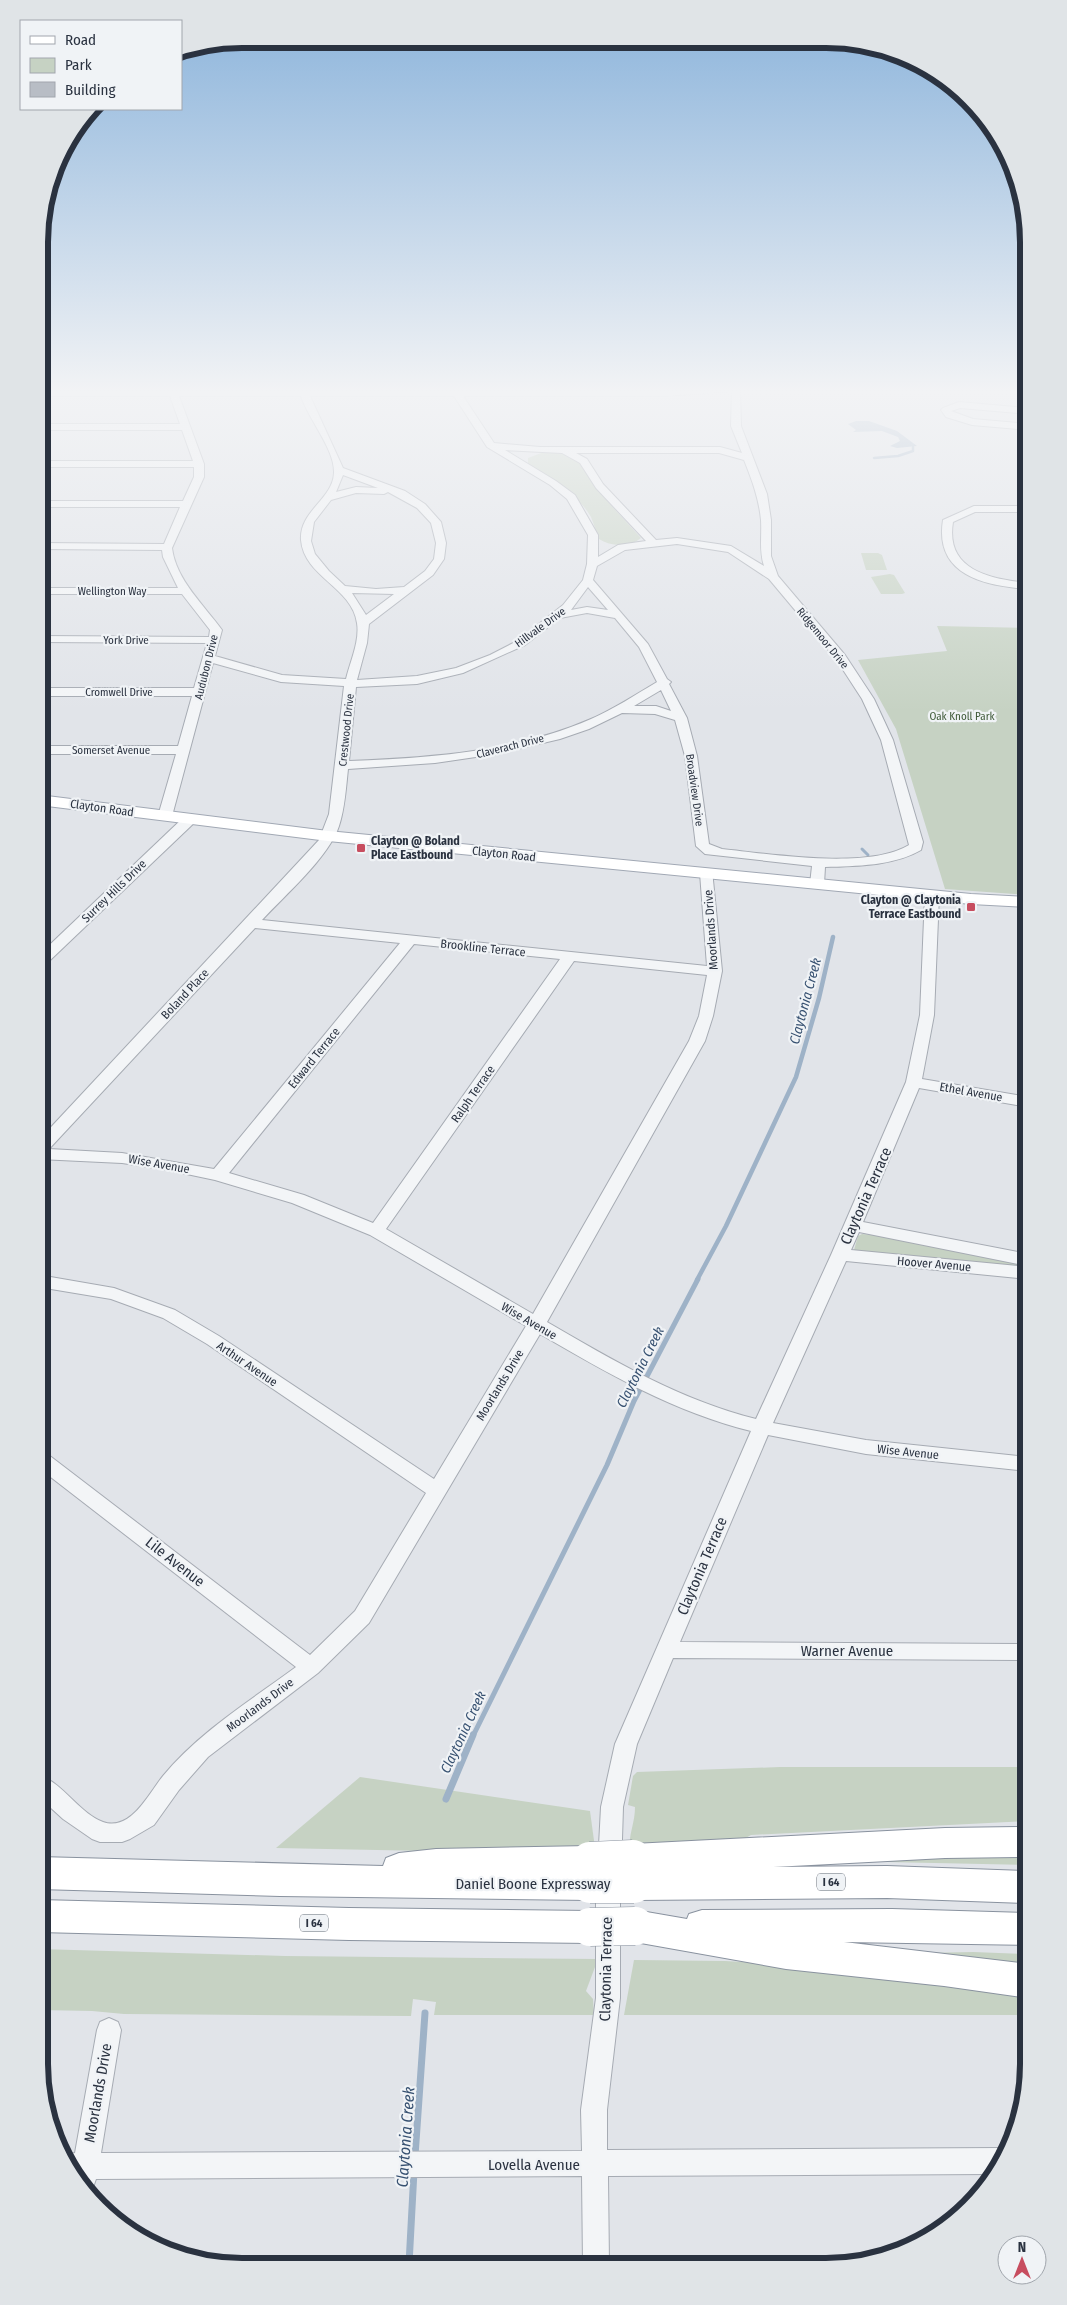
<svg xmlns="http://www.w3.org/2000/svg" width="1067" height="2305" font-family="'Fira Sans Condensed',sans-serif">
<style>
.green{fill:#c6d2c3}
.water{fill:#9eb2c7}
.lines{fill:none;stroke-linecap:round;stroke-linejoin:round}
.stream-far4{stroke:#9eb2c7;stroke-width:2.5}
.stream-far3{stroke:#9eb2c7;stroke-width:3}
.stream-far2{stroke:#9eb2c7;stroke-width:4.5}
.stream-far1{stroke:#9eb2c7;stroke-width:5}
.stream{stroke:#9eb2c7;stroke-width:7}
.minor-casing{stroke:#a6abb3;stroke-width:2}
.major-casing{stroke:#a1a8b4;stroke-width:2}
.highway-casing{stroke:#89929f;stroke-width:2}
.minor{fill:#f3f5f7;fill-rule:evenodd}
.major{fill:#fff;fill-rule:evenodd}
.highway{fill:#fff;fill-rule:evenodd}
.highway-bridge-casing{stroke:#89929f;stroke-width:39;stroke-linecap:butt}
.highway-bridge{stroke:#fff;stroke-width:38}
.wall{fill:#9ea3a9}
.building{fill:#b8bdc5;stroke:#81848a}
.poi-dot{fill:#c74d5f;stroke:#f0f3f6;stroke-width:2}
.labels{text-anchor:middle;stroke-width:4.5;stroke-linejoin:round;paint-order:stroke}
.far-street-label{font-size:11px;fill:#2a3240;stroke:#f0f3f6}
.far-park-label{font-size:11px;fill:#3f5a38;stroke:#f0f3f6}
.shield{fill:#f0f3f6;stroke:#656c77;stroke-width:1}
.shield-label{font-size:11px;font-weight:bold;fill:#2a3240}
.street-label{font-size:12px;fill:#2a3240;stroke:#f0f3f6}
.poi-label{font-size:12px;font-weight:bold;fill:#2a3240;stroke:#f0f3f6;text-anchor:start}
.water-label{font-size:14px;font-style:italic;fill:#375171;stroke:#f0f3f6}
.near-street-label{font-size:15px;fill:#2a3240;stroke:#f0f3f6}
.near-water-label{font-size:16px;font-style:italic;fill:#375171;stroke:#f0f3f6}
.rim{fill:none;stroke:#2a3240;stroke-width:6}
</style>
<rect width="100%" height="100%" fill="#e1e4e9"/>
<g class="green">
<path d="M544,452H562L578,460L609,503L641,538C631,547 611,547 599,539C596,532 594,524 591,517C575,490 550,481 528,463V458Z"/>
<path d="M861,553H878L882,555L887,570H866Z"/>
<path d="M890,574L894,575L905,593L902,594H881L871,577Z"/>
<path d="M937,626L1028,628V895L945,889L896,729L858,660L947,651Z"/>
<path d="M862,1234L873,1235L1024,1265L1022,1268L854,1250L858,1236Z"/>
<path d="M780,1767H1028V1821L751,1835L742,1840L630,1846C629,1833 635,1823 635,1807L628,1805L633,1776L637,1772Z"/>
<path d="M360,1777L590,1811L595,1848L478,1852L276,1848Z"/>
<path d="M1028,1853V1865L791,1860Z"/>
<path d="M39,1949L285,1956L598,1959L586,1991L593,1999L594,2015H434L436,2002L413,1999L411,2016L124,2014L92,2011L39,2010Z"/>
<path d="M973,1952L1028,1954V1970L922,1953Z"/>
<path d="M634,1960L725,1961L810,1966L1028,1994V2015H624Z"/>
</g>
<path class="water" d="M856,421H869L897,431L917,446L897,448L890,446L900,441L898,437L882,431L853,432L856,430L848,424Z"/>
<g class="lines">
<path class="stream-far4" d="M874,458L898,456L913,451V447"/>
<path class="stream-far3" d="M862,849L868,855"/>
<path class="stream-far2" d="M697,1280L726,1226L796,1077L819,998L833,937"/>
<path class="stream-far1" d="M473,1736L607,1465L634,1401L698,1279"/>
<g class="stream">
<path d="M446,1799L473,1735"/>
<path d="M415,2156L425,2013"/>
<path d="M409,2264L414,2171"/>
</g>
<defs>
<g id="minor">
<path d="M39,390H740L741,426L767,494L771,520V556L778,576L845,655L874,699L893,740L923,842L921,850C894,866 856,866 825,867L824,884L817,888L810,884L812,866L705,854L696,846L685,756L675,720L655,714L622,713L589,729L560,739L496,754L435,763L348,769C346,787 345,808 339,826C329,857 285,895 262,920L707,966L700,873L702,870H712L722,971L713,1016L705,1041L547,1322C614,1361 680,1400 756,1419L831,1255L906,1082L920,1015L925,895L932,891L939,895L934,1015L922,1079L1028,1097V1107L919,1088L863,1222L1028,1254V1266L859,1232L851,1250L1028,1267V1279L846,1261L773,1423L866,1440L1028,1457V1471L866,1454L768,1435L680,1642L1028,1644V1660L673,1658L637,1744L623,1807L620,1903V1998L607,2110V2150L1000,2148L1006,2151L992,2174L608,2176L609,2265H583L582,2176L96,2179L90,2196L73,2176L64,2155L75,2153L97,2030L100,2022L109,2018L118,2022L121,2030L101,2153L582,2151L581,2110L596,1998V1903L601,1807L615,1744L751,1431C674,1412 607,1373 540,1334L369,1623L318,1673L208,1757L179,1790L154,1825L130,1839L122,1842H100L92,1839L63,1819L39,1797V1775C63,1783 79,1813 103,1822C131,1832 149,1793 163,1776C199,1732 250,1701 296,1667L39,1468V1451L46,1453L310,1655L355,1611L426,1493L207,1344L163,1318L111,1299L39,1287V1275L114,1288L175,1310L219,1336L434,1479L526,1326L370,1235L292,1203L215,1180L163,1169L122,1163L39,1159V1140L319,840L329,814L344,686L281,682L213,663L172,816L165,820L158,816L176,754H39V746H178L192,696H39V688H194L207,643L39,642V636L209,637L210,630L182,594H39V588H178L163,557L162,550L39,549V543L164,544L180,507H39V501H183L194,477V467H39V461H193L182,430H39V424H180L170,396H39ZM732,391L731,426L742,453L720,447H540L494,443L463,396H666ZM179,396H301C308,419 335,449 334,473C333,499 299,511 301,540C304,577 352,587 357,623C360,641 350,662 346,679L282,675L215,656L222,630C204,605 176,580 172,548L204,477V464ZM310,396H454L487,447L550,485L567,499L588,535L587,564L583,580L563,605L517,641L490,655L456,668L417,676L357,680L367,643L369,624L433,575L444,559L446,543L441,522L425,504L405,491L343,468ZM505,450L562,453L580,463L596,488L646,541L618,545L598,557V535L575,495L556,481ZM576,453H719L744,460C752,480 759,499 761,520C762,536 759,551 764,566L731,546L677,538L656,540L603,484L587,459ZM343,475L378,488L356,487L336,492ZM388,492L417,508L431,523L436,543L434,559L425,571L404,587L376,589L345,586L329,571L315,554L311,541L314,522L331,500L356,493L384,494ZM677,544L728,552L769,579L836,659L862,699L881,740L909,845C868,870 770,854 722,849L709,844L697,756L687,718L669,684L671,682L667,679L648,644L593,580L597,566L625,550ZM588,587L608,610L587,607L571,610ZM352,593L394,594L366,615ZM587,613L615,618L639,647L657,682C635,695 614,709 591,719C516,752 429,758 349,761L356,687L417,684L463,673L525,645L560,618ZM661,690L671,711L656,706H634ZM255,928L400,943L214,1169L122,1153L49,1149ZM414,944L560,959L373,1223L304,1195L229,1173ZM574,961L707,975L699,1016L689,1041L533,1314L386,1229Z"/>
<path d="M959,402L1028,408V414L960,408L951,411L973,419L1028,424V430L972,425L946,417L941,410L943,408Z"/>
<path d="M974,506H1028V512H975L953,522C945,570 989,579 1028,583V589C984,586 934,575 943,520Z"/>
<path d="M189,816L196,820L194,823L44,966L39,967V955L184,817Z"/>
</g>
<path id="major" d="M39,795L328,831L971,894L1028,897V907L971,904L328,841L39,805Z"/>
<g id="highway">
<path d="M1028,1827V1857L945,1858L773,1867L887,1866L1028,1871V1903L887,1898L634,1900L621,1895L616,1884L621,1873L625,1872L620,1870L615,1859L620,1848L633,1844L945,1828Z"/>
<path d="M590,1846L603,1850L608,1861L601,1872L608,1884L603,1895L590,1900L280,1896L39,1889V1857L383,1866L386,1858L399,1853L436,1849Z"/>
<path d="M39,1900L349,1908L590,1911L603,1915L608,1927L603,1939L590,1943L349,1940L39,1932Z"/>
<path d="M892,1909L1028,1913V1945L844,1942L1028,1964V1998L944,1986L786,1969L635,1942L622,1938L617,1926L622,1914L635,1910L687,1919L689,1914L702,1910Z"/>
</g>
</defs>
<use href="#minor" class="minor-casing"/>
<use href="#major" class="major-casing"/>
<use href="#highway" class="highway-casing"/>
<use href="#minor" class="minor"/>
<use href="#major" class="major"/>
<use href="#highway" class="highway"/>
<defs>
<g id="highway-bridge">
<path d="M590,1861L633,1859"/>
<path d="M590,1884H634"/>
<path d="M590,1927L635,1926"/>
</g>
</defs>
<use href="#highway-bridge" class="highway-bridge-casing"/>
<use href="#highway-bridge" class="highway-bridge"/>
</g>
<path class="wall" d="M1024,645L1028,652V693L1021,658Z"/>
<path class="building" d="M1024,645L1028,652V670Z"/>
<linearGradient id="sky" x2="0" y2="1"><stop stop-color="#8ab3db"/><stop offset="0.55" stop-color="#f2f3f5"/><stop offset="1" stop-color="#f2f3f5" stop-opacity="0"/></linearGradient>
<rect width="1067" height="712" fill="url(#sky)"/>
<g class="poi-dot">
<rect x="356" y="843" width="10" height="10" rx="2.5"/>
<rect x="966" y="902" width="10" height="10" rx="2.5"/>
</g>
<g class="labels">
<g class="far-street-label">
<text x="112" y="595">Wellington Way</text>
<text transform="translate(540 627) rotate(-36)" y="4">Hillvale Drive</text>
<text transform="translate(823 638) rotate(51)" y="4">Ridgemoor Drive</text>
<text x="126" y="644">York Drive</text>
<text transform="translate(206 667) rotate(-76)" y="4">Audubon Drive</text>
<text x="119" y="696">Cromwell Drive</text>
<text transform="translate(346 730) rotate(-84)" y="4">Crestwood Drive</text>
<text transform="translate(510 746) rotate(-14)" y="4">Claverach Drive</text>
<text x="111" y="754">Somerset Avenue</text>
<text transform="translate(695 790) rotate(82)" y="4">Broadview Drive</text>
</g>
<g class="far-park-label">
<text x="962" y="720">Oak Knoll Park</text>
</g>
<g class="shield">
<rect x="817" y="1873.5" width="28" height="17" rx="4"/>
<rect x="300" y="1914.5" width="28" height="17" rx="4"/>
</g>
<g class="shield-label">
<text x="831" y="1886">I 64</text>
<text x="314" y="1927">I 64</text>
</g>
<g class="street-label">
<text transform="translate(102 808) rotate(8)" y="4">Clayton Road</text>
<text transform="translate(504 854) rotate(6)" y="4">Clayton Road</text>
<text transform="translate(114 891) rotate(-44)" y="4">Surrey Hills Drive</text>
<text transform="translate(711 930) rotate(-94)" y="4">Moorlands Drive</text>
<text transform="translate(483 948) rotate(6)" y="4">Brookline Terrace</text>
<text transform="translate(185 994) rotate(-47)" y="4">Boland Place</text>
<text transform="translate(314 1058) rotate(-51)" y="4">Edward Terrace</text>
<text transform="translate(971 1092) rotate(10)" y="4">Ethel Avenue</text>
<text transform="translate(473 1094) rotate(-55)" y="4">Ralph Terrace</text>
<text transform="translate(159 1164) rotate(10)" y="4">Wise Avenue</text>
<text transform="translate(934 1264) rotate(5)" y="4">Hoover Avenue</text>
<text transform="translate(529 1321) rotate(30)" y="4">Wise Avenue</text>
<text transform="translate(247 1364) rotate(34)" y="4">Arthur Avenue</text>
<text transform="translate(500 1385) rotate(-59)" y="4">Moorlands Drive</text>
<text transform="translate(908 1452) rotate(6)" y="4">Wise Avenue</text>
<text transform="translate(260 1705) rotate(-37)" y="4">Moorlands Drive</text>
</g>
<g class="poi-label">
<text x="371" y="845">Clayton @ Boland<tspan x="371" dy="14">Place Eastbound</tspan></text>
<text x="961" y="904" text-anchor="end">Clayton @ Claytonia<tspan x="961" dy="14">Terrace Eastbound</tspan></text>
</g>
<g class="water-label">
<text transform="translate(805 1001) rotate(-75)" y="5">Claytonia Creek</text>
<text transform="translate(640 1367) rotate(-63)" y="5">Claytonia Creek</text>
<text transform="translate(463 1732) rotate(-65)" y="5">Claytonia Creek</text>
</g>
<g class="near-street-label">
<text transform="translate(866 1196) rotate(-66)" y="5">Claytonia Terrace</text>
<text transform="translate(175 1562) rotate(38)" y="5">Lile Avenue</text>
<text transform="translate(702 1566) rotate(-67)" y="5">Claytonia Terrace</text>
<text x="847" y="1656">Warner Avenue</text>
<text x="533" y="1889">Daniel Boone Expressway</text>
<text transform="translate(606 1969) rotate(-89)" y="5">Claytonia Terrace</text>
<text transform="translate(98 2093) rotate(-80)" y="5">Moorlands Drive</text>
<text x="534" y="2170">Lovella Avenue</text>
</g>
<g class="near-water-label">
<text transform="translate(405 2137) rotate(-86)" y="6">Claytonia Creek</text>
</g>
</g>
<path d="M0 0H1067V2305H0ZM242 48H826A194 194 0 0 1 1020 242V2064A194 194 0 0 1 826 2258H242A194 194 0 0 1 48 2064V242A194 194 0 0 1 242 48Z" fill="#e0e4e7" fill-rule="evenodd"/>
<path class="rim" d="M242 48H826A194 194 0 0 1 1020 242V2064A194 194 0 0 1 826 2258H242A194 194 0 0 1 48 2064V242A194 194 0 0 1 242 48Z"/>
<rect x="20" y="20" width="162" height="90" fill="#f0f3f6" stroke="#a1a6ad"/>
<rect x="30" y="36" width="25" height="8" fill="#ffffff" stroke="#a1a6ad"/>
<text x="65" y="45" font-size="15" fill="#2a3240">Road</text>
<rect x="30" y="58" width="25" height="15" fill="#c6d2c3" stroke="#a1a6ad"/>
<text x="65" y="70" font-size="15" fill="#2a3240">Park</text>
<rect x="30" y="82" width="25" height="15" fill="#b8bdc5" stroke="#a1a6ad"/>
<text x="65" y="95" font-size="15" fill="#2a3240">Building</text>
<g transform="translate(1022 2260)"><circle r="24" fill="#f0f3f6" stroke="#a1a6ad"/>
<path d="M0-4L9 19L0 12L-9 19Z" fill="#c74d5f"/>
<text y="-8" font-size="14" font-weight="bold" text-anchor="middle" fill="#2a3240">N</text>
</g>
</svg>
